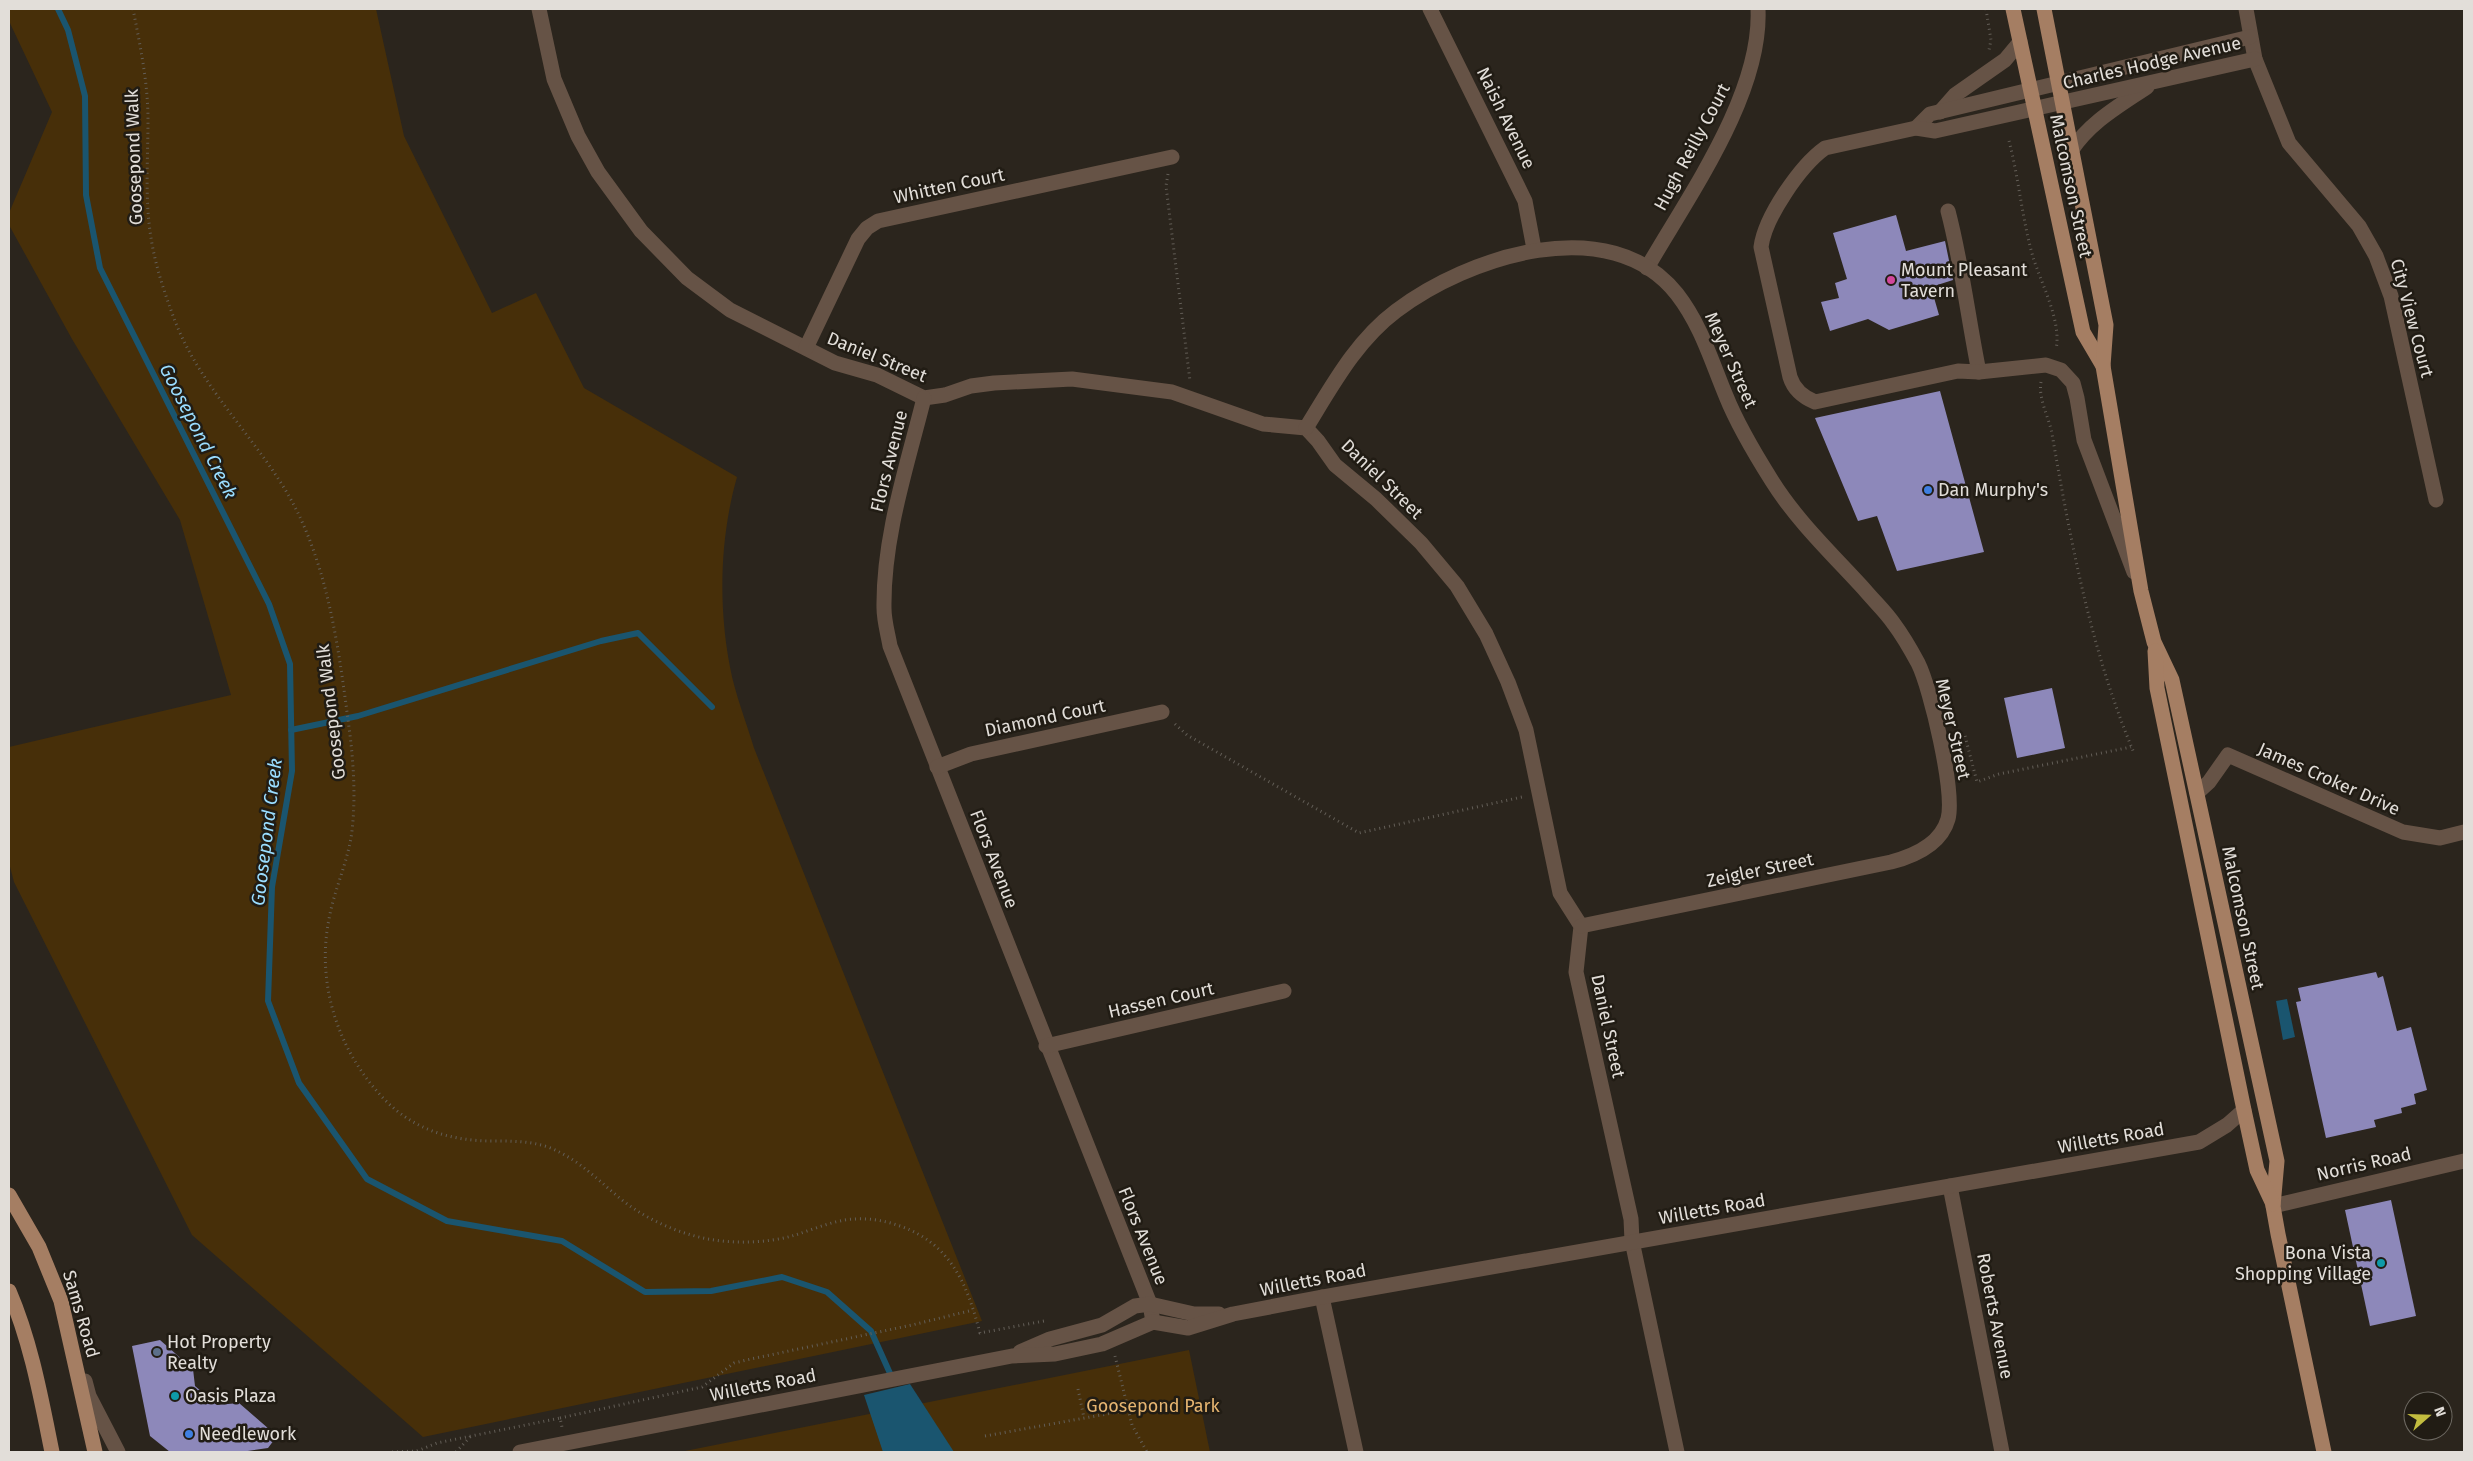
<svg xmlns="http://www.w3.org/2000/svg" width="2473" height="1461" font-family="'Fira Sans',sans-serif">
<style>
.green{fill:#472f09}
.water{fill:#1a556f}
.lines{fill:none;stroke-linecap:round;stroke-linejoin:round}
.stream{stroke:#1a556f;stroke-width:6}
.building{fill:#8d88ba}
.path{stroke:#635e57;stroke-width:3;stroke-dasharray:1 4;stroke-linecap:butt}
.minor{stroke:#665346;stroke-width:15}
.major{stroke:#a57e63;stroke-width:15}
.hotel-dot{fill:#d1479c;stroke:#211c14;stroke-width:2}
.shop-dot{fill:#3f7fe0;stroke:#211c14;stroke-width:2}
.culture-dot{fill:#0f9aa8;stroke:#211c14;stroke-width:2}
.service-dot{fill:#5c6f8a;stroke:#211c14;stroke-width:2}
.labels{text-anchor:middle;stroke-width:5;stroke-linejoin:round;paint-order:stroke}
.street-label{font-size:18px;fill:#e2ded9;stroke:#211c14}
.poi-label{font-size:18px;fill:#e2ded9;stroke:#211c14;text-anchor:start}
.park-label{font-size:18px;fill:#e5b470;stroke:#211c14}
.water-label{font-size:19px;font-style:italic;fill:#9addff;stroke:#211c14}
</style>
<rect width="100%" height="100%" fill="#2b251d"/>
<g class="green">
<path d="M9,9H376L404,136L492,313L536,293L584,388L737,477C720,537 718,604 730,667C735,694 746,721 754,748L982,1321L423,1437L192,1235L14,882L9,863V747L231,695L180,520L72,339L9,225V213L52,112L9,21Z"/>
<path d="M1189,1350L1210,1452H680Z"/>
</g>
<g class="water">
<path d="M2287,999L2295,1037L2283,1040L2276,1001Z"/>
<path d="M910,1384L954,1452H883L864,1395Z"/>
</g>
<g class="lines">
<g class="stream">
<path d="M58,9L68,30L85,96L86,195L100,268L269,604L290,664L292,771L272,887L268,1001L299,1083L367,1179L447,1221L562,1241L645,1292L711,1291L782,1277L827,1292L871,1331L893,1380"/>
<path d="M291,730L358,716L601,641L638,633L712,707"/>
</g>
</g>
<g class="building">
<path d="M1896,215L1906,251L1945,241L1953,280L1931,287L1939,315L1889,330L1868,319L1830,331L1821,302L1839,298L1835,283L1847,279L1833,233Z"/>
<path d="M1940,391L1984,552L1897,571L1877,516L1858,521L1815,418Z"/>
<path d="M2052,688L2065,748L2017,758L2004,698Z"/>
<path d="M2376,972L2378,978L2383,976L2397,1031L2411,1027L2427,1090L2414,1094L2416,1104L2401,1108L2402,1113L2374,1120L2376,1127L2326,1138L2296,1002L2301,1001L2298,988Z"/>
<path d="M2391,1200L2416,1316L2370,1326L2345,1210Z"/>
<path d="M160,1340L193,1369L195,1386L217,1405L239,1403L277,1436L268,1448L241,1452H170L150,1436L132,1346Z"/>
</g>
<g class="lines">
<g class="path">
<path d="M133,9C140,45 148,82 148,120C148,157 145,194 150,231C154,262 164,292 175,321C202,391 262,443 296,509C331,579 340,659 350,735C354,768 356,805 351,838C346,866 334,891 329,919C316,984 338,1051 384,1099C414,1130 451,1141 493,1141C512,1141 530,1141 548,1147C576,1158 594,1176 616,1195C641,1217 676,1233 708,1239C735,1244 766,1243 792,1236C809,1231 827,1223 845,1220C864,1217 883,1220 900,1226C951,1244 967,1284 980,1333L1044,1321"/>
<path d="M1986,9L1991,40L1989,50"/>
<path d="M2009,141C2019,179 2022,219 2033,257C2041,283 2062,322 2056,349"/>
<path d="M1168,174L1166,186L1190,381"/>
<path d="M2041,382C2038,399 2049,417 2052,434C2071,543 2091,651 2134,753"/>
<path d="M1175,724L1187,735L1359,833L1522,797"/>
<path d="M1965,736L1977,782L1999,774L2131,747"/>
<path d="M1115,1356L1132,1425L1147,1452"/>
<path d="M1078,1389L1084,1418"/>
<path d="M560,1418L702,1387L734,1363L751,1359L912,1325L973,1310"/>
<path d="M985,1436L1129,1410"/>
<path d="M392,1452L417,1451L437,1443L560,1418L562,1427"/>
<path d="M456,1452L471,1436"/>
</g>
<g class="minor">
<path d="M539,9L554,79L578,136L598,172L641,231L687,278L730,310L835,363L877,375L924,398L945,395L971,386L994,383L1072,379L1172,392L1263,424L1306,428L1318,441L1335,465L1376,499L1421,543L1457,586L1486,634L1508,682L1526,730L1560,893L1581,926L1576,972L1631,1219L1632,1241L1677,1452"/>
<path d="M1430,9L1525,201L1534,249"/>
<path d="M2246,9L2255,59L2289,143L2359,226L2376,256L2391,296L2436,500"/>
<path d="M1940,112L1955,95L2005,60L2020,42"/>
<path d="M1916,128L1930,114L2250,37"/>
<path d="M2071,151C2090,122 2119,106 2147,87"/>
<path d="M1948,211C1962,264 1968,318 1979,372"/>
<path d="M1647,268C1689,195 1762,94 1758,9"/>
<path d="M806,348L858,239L867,228L878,221L1172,157"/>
<path d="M924,398C907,466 883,537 884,608C884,621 888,634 890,646L1150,1304L1153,1322"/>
<path d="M1306,428C1332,386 1356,341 1396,311C1467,257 1610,209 1677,294C1701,325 1711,360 1726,396C1738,426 1755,454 1772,481C1797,521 1833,555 1864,589C1874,601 1886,612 1894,624C1903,636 1911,650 1918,663C1931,689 1955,792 1948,819C1941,844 1914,856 1891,862L1581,926"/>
<path d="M2134,572L2084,440L2077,398L2073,383L2061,370L2046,365L1979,372L1958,371L1815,402C1803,397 1794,390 1790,377L1761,247C1765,217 1800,166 1825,148L1916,128L1935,131L2255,59"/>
<path d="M937,767L971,754L1162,712"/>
<path d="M2197,793L2209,782L2228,755L2403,832L2440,838L2464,832"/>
<path d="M1046,1046L1284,991"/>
<path d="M1950,1186L2002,1452"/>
<path d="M2273,1206L2464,1161"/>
<path d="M1322,1297L1356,1452"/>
<path d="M1020,1352L1050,1339L1102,1325L1135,1306L1150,1304L1194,1314H1219"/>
<path d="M85,1381L89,1396L118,1452"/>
<path d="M520,1452L1012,1356L1055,1354L1102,1344L1153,1322L1188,1328L1233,1314L1322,1297L2199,1142L2227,1125L2244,1110"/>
</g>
<g class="major">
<path d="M2013,9L2083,332L2103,366"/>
<path d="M2044,9L2106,325L2103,366L2141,591L2154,642L2172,680L2277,1161L2273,1206L2278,1234L2324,1452"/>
<path d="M2155,651L2157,688L2244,1110L2257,1170L2273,1204"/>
<path d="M9,1195L39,1247L61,1301L95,1452"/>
<path d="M9,1291C31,1342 41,1398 52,1452"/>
</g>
</g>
<circle class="hotel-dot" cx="1891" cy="280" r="5"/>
<g class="shop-dot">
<circle cx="1928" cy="490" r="5"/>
<circle cx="189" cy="1434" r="5"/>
</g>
<g class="culture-dot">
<circle cx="2381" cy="1263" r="5"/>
<circle cx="175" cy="1396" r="5"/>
</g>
<circle class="service-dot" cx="157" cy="1352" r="5"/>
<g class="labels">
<g class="street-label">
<text transform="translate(2152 63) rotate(-13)" y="6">Charles Hodge Avenue</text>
<text transform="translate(1506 118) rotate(64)" y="6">Naish Avenue</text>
<text transform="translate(1692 147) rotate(-62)" y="6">Hugh Reilly Court</text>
<text transform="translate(134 157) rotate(-92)" y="6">Goosepond Walk</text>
<text transform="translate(949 186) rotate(-12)" y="6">Whitten Court</text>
<text transform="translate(2071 186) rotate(78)" y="6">Malcomson Street</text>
<text transform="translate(2412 318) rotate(75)" y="6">City View Court</text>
<text transform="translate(877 357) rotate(22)" y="6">Daniel Street</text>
<text transform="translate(1731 360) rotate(66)" y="6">Meyer Street</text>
<text transform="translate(889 461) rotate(-76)" y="6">Flors Avenue</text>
<text transform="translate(1382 479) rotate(44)" y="6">Daniel Street</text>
<text transform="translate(331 712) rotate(-97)" y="6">Goosepond Walk</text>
<text transform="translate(1045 718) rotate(-12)" y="6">Diamond Court</text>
<text transform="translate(1953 729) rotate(77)" y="6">Meyer Street</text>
<text transform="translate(2329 779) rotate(24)" y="6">James Croker Drive</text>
<text transform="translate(994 859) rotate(69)" y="6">Flors Avenue</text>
<text transform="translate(1760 870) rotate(-12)" y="6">Zeigler Street</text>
<text transform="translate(2243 918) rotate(78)" y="6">Malcomson Street</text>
<text transform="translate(1161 1000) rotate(-13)" y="6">Hassen Court</text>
<text transform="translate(1608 1026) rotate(78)" y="6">Daniel Street</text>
<text transform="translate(2111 1138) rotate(-10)" y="6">Willetts Road</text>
<text transform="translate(2364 1164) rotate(-13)" y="6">Norris Road</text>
<text transform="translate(1712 1209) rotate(-10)" y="6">Willetts Road</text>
<text transform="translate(1143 1236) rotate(68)" y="6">Flors Avenue</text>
<text transform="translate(1313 1280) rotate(-11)" y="6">Willetts Road</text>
<text transform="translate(81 1314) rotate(74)" y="6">Sams Road</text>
<text transform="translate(1995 1316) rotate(79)" y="6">Roberts Avenue</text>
<text transform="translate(763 1385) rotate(-11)" y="6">Willetts Road</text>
</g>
<g class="poi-label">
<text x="1901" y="276">Mount Pleasant<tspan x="1901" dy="21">Tavern</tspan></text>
<text x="1938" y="496">Dan Murphy's</text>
<text x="2371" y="1259" text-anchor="end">Bona Vista<tspan x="2371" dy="21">Shopping Village</tspan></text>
<text x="167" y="1348">Hot Property<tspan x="167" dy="21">Realty</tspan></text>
<text x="185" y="1402">Oasis Plaza</text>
<text x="199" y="1440">Needlework</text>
</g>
<g class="park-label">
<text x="1153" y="1412">Goosepond Park</text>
</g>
<g class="water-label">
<text transform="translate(199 431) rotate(63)" y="7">Goosepond Creek</text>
<text transform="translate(266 832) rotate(-83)" y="7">Goosepond Creek</text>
</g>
</g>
<rect width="2473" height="1461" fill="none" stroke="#e2ded9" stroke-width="20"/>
<g transform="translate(2428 1416) rotate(70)"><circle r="24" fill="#211c14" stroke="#6e6a63"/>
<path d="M0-4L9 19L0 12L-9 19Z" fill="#c3bd3f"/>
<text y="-8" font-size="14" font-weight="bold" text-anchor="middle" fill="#e2ded9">N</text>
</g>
</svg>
